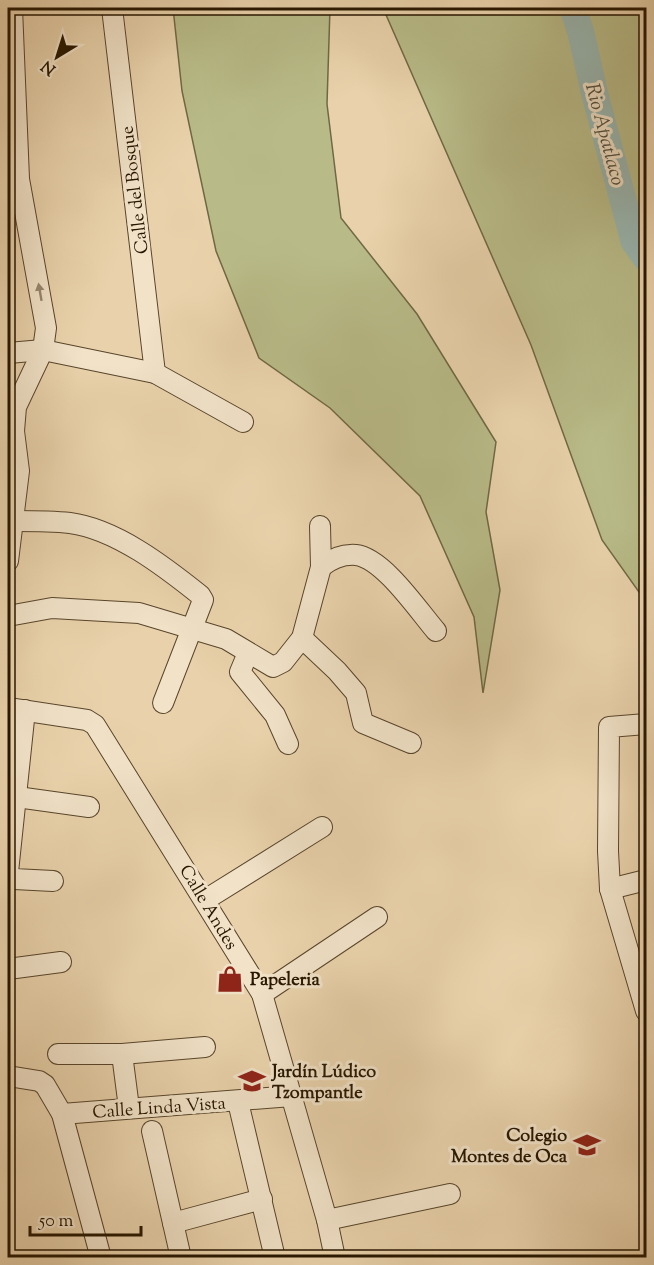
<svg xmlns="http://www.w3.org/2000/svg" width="654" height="1265" font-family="'Sorts Mill Goudy',serif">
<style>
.green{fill:#b8bb88;stroke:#706844;stroke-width:1.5}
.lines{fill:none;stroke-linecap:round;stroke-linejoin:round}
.river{stroke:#99b6b0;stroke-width:27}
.minor-casing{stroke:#58452b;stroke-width:22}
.minor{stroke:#f1e2c8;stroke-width:20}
.oneway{fill:#96866e}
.labels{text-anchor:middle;stroke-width:6;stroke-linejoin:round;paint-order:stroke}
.street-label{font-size:18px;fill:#271600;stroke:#f1e2c8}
.poi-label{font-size:18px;font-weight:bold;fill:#271600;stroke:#f1e2c8;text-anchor:start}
.water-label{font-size:20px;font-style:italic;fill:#4f4e3e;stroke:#f1e2c8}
</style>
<rect width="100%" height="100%" fill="#e9d2ab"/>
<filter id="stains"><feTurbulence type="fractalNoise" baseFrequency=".00333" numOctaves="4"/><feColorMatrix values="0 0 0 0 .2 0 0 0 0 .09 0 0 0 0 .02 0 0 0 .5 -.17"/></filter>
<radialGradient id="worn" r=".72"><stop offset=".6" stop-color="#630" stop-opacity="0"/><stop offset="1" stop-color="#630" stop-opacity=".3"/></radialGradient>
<g class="green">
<path d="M173,8H330L327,104L341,218L417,314L496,442L486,512L500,590L483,693L474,617L420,496L330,408L259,358L216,251L182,91Z"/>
<path d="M383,8H637L646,21V602L602,540L531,345Z"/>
</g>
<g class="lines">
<path class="river" d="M573,8L581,33L595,95L634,241L646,258"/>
<defs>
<g id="minor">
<path d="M112,8L155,373"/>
<path d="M8,353L43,350L155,373L243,422"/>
<path d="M14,521C32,521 52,521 70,523C116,529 165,567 200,595L203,600L163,703"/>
<path d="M8,561L19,471L14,431L16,407L43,350L46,328L19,179L12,8"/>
<path d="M321,567C331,559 343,554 356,555C383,558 418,610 436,631"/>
<path d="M8,616L52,608L139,613L226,639L273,667L283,662L302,638L321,567L320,526"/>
<path d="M302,638L337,671L356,693L363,723L411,743"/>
<path d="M248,653L240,672L275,715L288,744"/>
<path d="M8,708L87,720L95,725L262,994L327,1220L335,1258"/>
<path d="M25,710L8,872L14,879L53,881"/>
<path d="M646,724L609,727L608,851L610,889L646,1011"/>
<path d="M17,797L89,807"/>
<path d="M610,889L646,880"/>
<path d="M205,900L322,827"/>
<path d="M8,969L61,962"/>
<path d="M262,994L377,917"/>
<path d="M58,1054H122L205,1047"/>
<path d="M122,1054L129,1108"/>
<path d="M8,1076L39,1081L45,1085L62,1114L101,1258"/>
<path d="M238,1102L275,1258"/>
<path d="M62,1114L292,1096"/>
<path d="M152,1131L181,1258"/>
<path d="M327,1220L450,1194"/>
<path d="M173,1223L262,1199"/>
</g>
</defs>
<use href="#minor" class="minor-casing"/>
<use href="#minor" class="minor"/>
</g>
<defs><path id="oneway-solid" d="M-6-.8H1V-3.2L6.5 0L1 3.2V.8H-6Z" transform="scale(1.5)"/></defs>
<use class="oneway" href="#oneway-solid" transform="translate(40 292) rotate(-100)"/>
<defs>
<symbol id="shop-bare" viewBox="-9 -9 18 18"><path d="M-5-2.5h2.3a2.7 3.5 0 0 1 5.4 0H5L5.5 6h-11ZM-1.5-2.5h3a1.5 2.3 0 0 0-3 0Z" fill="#8f2418" stroke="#f1e2c8" stroke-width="2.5" paint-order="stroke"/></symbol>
<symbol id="school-bare" viewBox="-9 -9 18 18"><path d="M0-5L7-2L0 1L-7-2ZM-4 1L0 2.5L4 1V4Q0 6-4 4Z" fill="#8f2418" stroke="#f1e2c8" stroke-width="2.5" paint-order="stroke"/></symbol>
</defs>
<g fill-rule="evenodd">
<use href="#shop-bare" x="211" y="960" width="38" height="38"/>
<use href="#school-bare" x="233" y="1062" width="38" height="38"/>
<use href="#school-bare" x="568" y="1126" width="38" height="38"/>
</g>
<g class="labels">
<g class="street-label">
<text transform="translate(134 190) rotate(-97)" y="6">Calle del Bosque</text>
<text transform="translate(209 907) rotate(59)" y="6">Calle Andes</text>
<text transform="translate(159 1107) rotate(-4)" y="6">Calle Linda Vista</text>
</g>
<g class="poi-label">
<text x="250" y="985">Papeleria</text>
<text x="272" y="1077">Jardín Lúdico<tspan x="272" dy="21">Tzompantle</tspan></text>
<text x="567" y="1141" text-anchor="end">Colegio<tspan x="567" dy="21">Montes de Oca</tspan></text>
</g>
<g class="water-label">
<text transform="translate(606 134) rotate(75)" y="7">Rio Apatlaco</text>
</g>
</g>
<rect width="654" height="1265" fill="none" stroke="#e9d2ab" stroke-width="30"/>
<rect x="9" y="9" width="636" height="1247" fill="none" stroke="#271600" stroke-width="3"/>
<rect x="15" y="15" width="624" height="1235" fill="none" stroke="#271600" stroke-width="1.5"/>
<g transform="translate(57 57) rotate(218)" stroke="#f1e2c8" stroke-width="4.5" paint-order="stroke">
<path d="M0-4.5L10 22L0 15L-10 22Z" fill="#271600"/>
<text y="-9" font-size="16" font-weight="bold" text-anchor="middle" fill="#271600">N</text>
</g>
<path d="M30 1226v9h111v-9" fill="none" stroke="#271600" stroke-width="3"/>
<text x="39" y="1226" font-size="18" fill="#271600" stroke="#f1e2c8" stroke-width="4.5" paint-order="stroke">50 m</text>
<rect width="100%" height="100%" filter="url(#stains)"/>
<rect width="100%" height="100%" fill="url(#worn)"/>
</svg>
